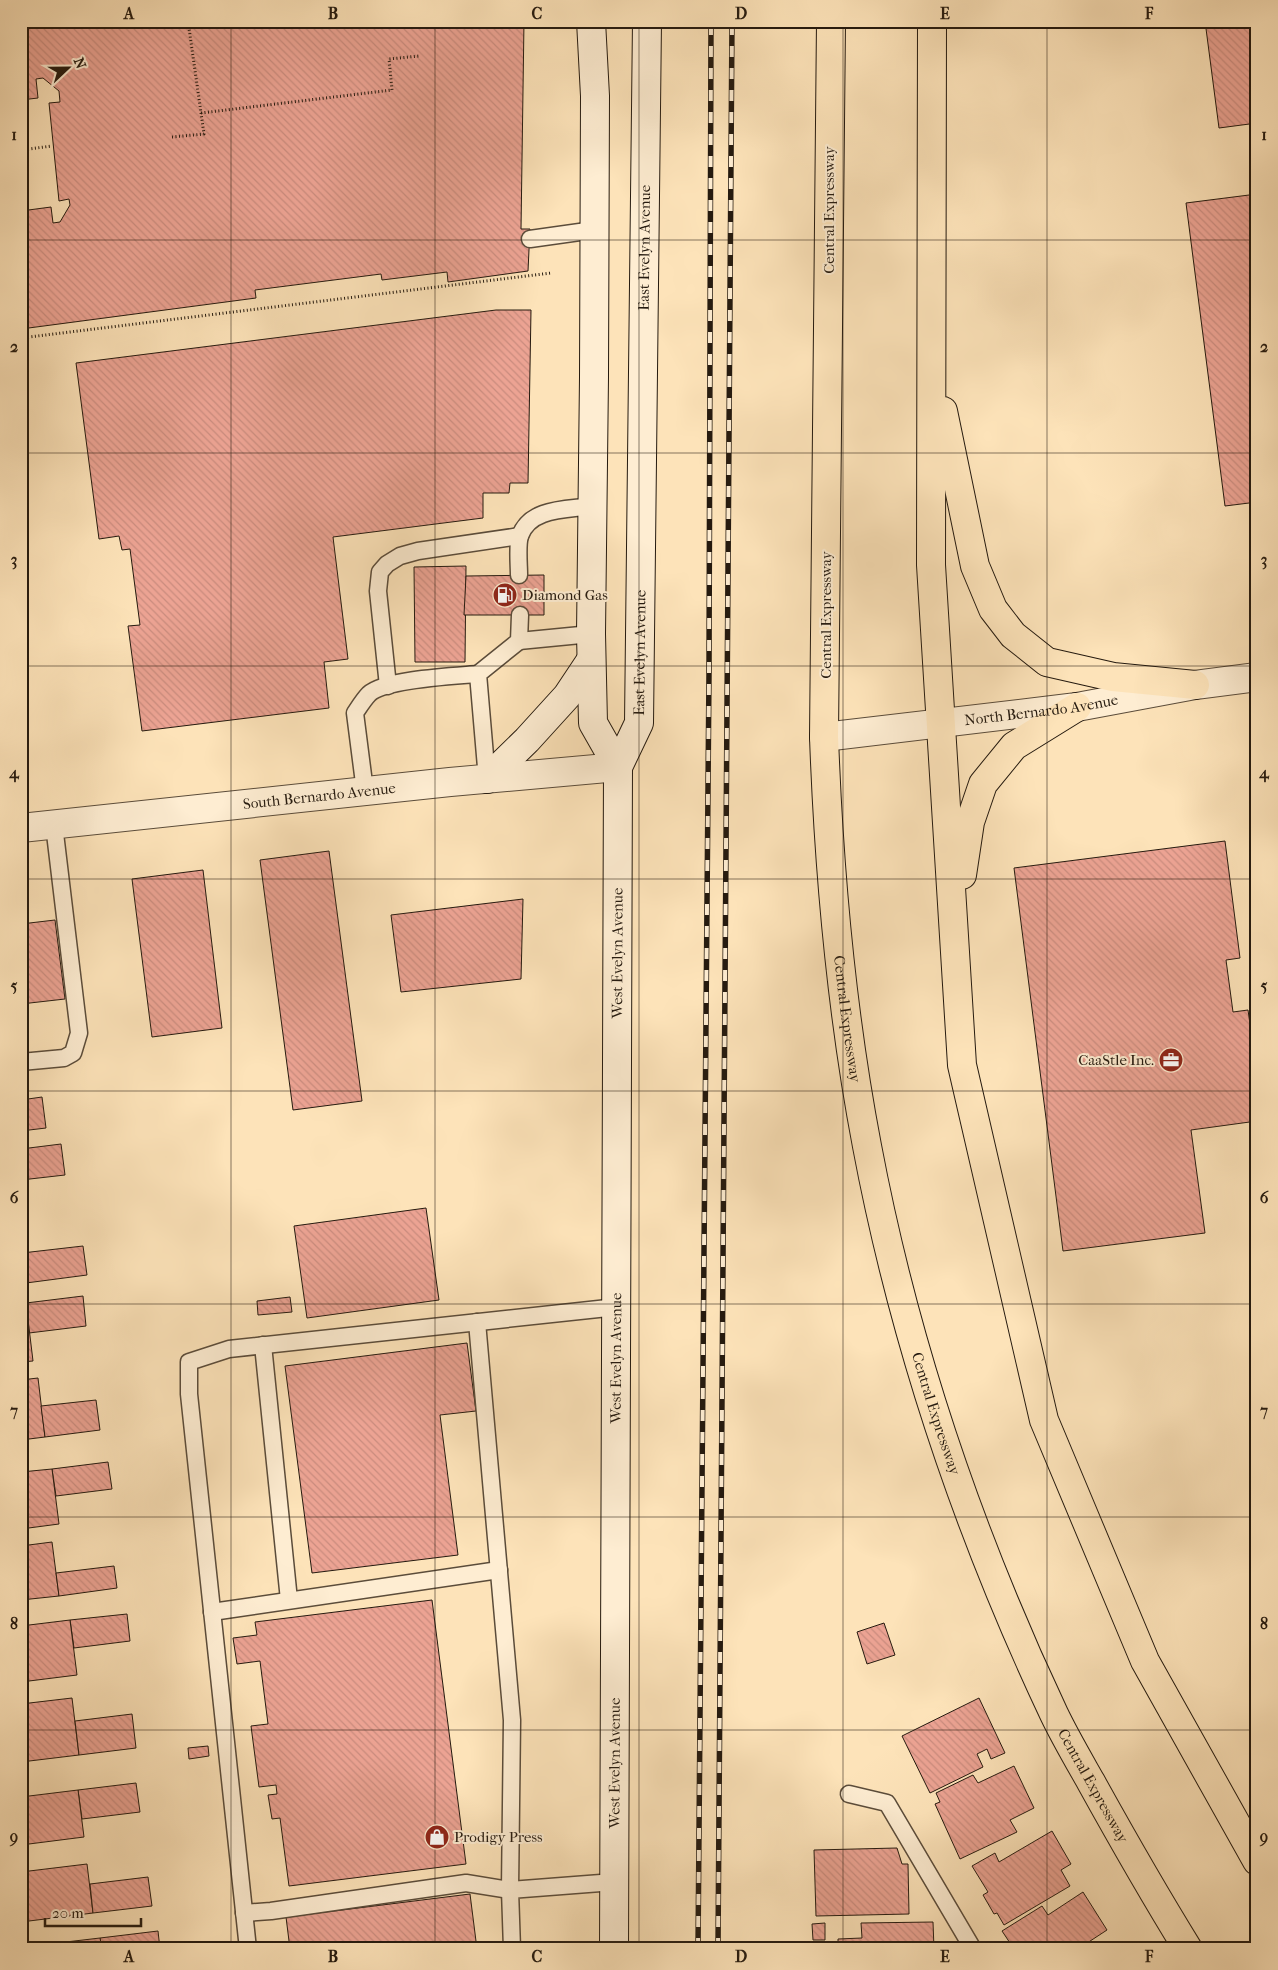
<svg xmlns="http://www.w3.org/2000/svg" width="1278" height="1970" font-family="'IM FELL French Canon',serif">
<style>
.building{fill:url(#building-back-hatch);stroke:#251a0f}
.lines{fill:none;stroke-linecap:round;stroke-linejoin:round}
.service-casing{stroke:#5b4c3a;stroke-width:19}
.minor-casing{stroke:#5b4c3a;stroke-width:30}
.tertiary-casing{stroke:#5b4c3a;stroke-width:30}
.secondary-casing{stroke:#251a0f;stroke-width:30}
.trunk-casing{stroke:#251a0f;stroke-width:30}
.path{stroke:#251a0f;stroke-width:3;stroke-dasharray:1 2.5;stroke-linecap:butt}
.service{stroke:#feedd2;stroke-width:16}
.minor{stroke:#feedd2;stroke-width:28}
.tertiary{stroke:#feedd2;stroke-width:28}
.secondary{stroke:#feedd2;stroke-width:28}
.trunk{stroke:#fde3b9;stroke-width:28}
.rail-casing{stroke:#251a0f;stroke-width:5.5}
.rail{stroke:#feedd2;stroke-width:4;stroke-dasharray:11;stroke-linecap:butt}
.grid{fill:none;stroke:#251a0f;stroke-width:1;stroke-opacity:0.55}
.labels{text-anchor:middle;stroke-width:4;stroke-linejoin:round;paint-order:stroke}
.street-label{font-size:15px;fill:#251a0f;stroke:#feedd2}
.poi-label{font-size:15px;fill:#251a0f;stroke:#feedd2;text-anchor:start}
.neatline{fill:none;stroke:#251a0f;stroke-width:2}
.grid-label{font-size:16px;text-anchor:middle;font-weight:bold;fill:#251a0f}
</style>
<defs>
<pattern id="building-back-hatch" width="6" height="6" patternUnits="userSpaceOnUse" patternTransform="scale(1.25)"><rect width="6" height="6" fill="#eca393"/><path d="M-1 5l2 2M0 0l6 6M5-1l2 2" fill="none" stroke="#ca8c7e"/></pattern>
</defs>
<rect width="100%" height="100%" fill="#fde3b9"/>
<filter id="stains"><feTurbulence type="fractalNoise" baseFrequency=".004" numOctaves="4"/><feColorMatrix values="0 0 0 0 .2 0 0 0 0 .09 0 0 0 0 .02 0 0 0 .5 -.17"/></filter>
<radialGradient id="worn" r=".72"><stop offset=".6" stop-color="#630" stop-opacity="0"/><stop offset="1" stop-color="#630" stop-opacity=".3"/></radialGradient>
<g class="building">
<path d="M21,21H524L521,229H530L528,271L448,282L447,272L382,280L381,274L255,290L256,298L21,329V211L51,207L53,223L60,222L70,205L69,199L59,201L49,103L60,102L59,91L43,78L36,79L38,98L21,100Z"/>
<path d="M1205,21H1257V123L1219,128Z"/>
<path d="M1257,194V502L1225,506L1186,203Z"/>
<path d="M496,310H531L528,483H510L509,493H483V518L333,537L348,659L324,662L329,708L142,731L128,626L140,625L130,549L122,550L119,536L99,539L76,363Z"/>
<path d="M466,566L465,662H415L414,567Z"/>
<path d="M544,575V615H464L466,576Z"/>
<path d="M1225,841L1240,958L1226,960L1233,1012L1248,1010L1257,1073V1121L1191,1130L1205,1233L1063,1251L1014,868Z"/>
<path d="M329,851L362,1101L293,1110L260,860Z"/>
<path d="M203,870L222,1028L152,1037L132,879Z"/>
<path d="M523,899L521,979L401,992L391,915Z"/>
<path d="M55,920L65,999L21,1004V924Z"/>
<path d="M42,1097L46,1128L21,1131V1100Z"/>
<path d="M61,1144L65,1175L21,1180V1149Z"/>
<path d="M426,1208L439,1300L307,1318L294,1226Z"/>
<path d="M21,1245L26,1283H21Z"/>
<path d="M83,1246L87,1275L26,1283L22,1253Z"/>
<path d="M83,1296L86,1326L29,1333L26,1303Z"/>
<path d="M290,1297L292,1312L258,1315L257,1301Z"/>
<path d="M21,1303H26L33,1361L21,1362Z"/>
<path d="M467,1343L476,1411L440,1415L458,1555L312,1573L285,1366Z"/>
<path d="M38,1378L45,1437L21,1440V1380Z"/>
<path d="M96,1400L100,1430L45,1437L41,1406Z"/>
<path d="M108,1462L112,1489L56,1496L52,1469Z"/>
<path d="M52,1469L59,1524L21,1529V1472Z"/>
<path d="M52,1542L59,1596L21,1600V1546Z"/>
<path d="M114,1566L117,1588L59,1596L56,1573Z"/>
<path d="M432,1600L466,1864L289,1886L280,1818L272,1819L268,1795L277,1794L276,1785L259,1787L251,1726L268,1724L260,1661L237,1664L233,1638L257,1635L255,1622Z"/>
<path d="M127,1614L130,1641L74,1648L70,1620Z"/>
<path d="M70,1620L77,1675L21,1682V1626Z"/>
<path d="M884,1623L895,1655L867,1664L857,1632Z"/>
<path d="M72,1698L79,1755L21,1762V1704Z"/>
<path d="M979,1698L1005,1753L991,1759L987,1749L977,1754L983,1767L930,1793L902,1736Z"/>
<path d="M132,1714L136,1748L79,1755L75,1721Z"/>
<path d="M208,1746L209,1756L189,1759L188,1748Z"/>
<path d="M1014,1766L1034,1808L1010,1820L1017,1832L960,1859L935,1804L940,1802L936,1793L973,1775L978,1783Z"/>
<path d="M136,1783L140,1812L82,1819L78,1790Z"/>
<path d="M78,1790L84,1837L21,1845V1797Z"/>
<path d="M1052,1831L1071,1864L1061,1870L1070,1886L1004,1925L997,1913L994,1914L983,1895L988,1892L972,1866L995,1853L999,1862Z"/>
<path d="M897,1848L902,1864H908L909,1914L816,1916L814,1850Z"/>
<path d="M87,1864L93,1913L21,1922V1872Z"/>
<path d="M148,1877L152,1906L93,1913L90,1884Z"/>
<path d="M1083,1892L1107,1930L1081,1947L1082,1949H1014L1002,1931L1042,1906L1048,1915Z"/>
<path d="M470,1894L477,1949H290L286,1917Z"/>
<path d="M933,1922L934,1949H838V1939L862,1938L861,1923Z"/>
<path d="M825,1923V1940H813L812,1924Z"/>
<path d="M158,1931L160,1949H102L100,1938Z"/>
<path d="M100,1938L102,1949H23V1947Z"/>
</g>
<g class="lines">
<defs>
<g id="service">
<path d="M530,239L594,230"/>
<path d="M519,575C519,565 517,545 520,536C530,507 568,510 592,506"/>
<path d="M519,641L591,634"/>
<path d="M388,686L378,591L380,572L387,564L400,556L418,551L520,536"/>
<path d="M487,779L478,674L519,641L520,615"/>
<path d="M365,791L355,713C359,707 364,699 369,694C385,679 455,676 478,674"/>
<path d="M21,1062L64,1058L73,1053L79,1033L54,825"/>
<path d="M263,1345L289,1600"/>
<path d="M212,1612L499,1570"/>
<path d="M849,1794L887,1803L973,1949"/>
<path d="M244,1913L271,1911L466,1883L510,1890L512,1720L477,1322"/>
<path d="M248,1949L189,1394V1362L229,1349L617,1307"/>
<path d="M512,1949L510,1890L614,1882"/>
</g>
<g id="minor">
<path id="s1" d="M824,737L1077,707L1195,685L1257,677"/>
</g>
<g id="tertiary">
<path id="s2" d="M21,828L450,782L618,767"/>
</g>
<g id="secondary">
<path d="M591,21L595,96L594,377L591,634L593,723L618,767"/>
<path d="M487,779L527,740L567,696L591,660"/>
<path id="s3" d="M614,1949L618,767L639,723L647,21"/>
</g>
<g id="trunk">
<path id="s4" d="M831,21L824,737C829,875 841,1010 867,1146C904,1342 969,1534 1054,1714C1065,1737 1078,1759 1091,1782C1122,1838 1154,1894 1188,1949"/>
<path d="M932,21L931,565L962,1065L1044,1420L1145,1661L1257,1861"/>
<path d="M943,411L975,566L993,609L1013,635L1047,662L1113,677L1195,685"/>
<path d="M962,875L970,822L983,784L1014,746L1077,707"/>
</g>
</defs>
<use href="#service" class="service-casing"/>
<use href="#minor" class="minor-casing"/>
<use href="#tertiary" class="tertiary-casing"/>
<use href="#secondary" class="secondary-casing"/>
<use href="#trunk" class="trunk-casing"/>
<g class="path">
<path d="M201,113L392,90L389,59L419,56"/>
<path d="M172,137L204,134L188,21"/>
<path d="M21,150L52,146"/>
<path d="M21,151L25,182H21"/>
<path d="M21,338L551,273"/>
</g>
<use href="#service" class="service"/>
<use href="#minor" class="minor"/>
<use href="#tertiary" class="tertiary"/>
<use href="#secondary" class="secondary"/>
<use href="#trunk" class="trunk"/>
<defs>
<g id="rail">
<path d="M698,1949L709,673L711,21"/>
<path d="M718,1949L732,21"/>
</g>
</defs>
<use href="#rail" class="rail-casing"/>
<use href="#rail" class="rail"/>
</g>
<path class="grid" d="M231,21V1949M435,21V1949M639,21V1949M843,21V1949M1047,21V1949M21,240H1257M21,453H1257M21,666H1257M21,879H1257M21,1091H1257M21,1304H1257M21,1517H1257M21,1730H1257"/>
<defs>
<symbol id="fuel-disc" viewBox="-11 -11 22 22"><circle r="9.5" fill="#8f2418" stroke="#feedd2"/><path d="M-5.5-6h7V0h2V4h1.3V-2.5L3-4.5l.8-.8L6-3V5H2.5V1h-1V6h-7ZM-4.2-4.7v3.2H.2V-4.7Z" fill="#fff"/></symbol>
<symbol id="office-disc" viewBox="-11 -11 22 22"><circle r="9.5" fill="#8f2418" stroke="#feedd2"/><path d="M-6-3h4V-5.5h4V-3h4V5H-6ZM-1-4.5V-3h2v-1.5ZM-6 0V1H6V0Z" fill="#fff"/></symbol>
<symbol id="shop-disc" viewBox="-11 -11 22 22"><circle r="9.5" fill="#8f2418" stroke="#feedd2"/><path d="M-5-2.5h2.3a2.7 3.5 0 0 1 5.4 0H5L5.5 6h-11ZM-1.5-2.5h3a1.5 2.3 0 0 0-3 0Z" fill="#fff"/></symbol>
</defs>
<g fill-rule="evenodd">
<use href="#fuel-disc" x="491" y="581" width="28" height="28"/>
<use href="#office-disc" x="1157" y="1046" width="28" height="28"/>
<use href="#shop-disc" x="423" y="1823" width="28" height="28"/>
</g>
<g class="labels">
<g class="street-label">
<text transform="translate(829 210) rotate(-90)" y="5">Central Expressway</text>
<text dy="5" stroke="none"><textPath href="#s3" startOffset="1706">East Evelyn Avenue</textPath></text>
<text transform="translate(826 615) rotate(-90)" y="5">Central Expressway</text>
<text dy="5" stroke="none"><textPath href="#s3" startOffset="1301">East Evelyn Avenue</textPath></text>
<text dy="5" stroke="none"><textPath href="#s1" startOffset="219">North Bernardo Avenue</textPath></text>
<text dy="5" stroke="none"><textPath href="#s2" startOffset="300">South Bernardo Avenue</textPath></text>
<text dy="5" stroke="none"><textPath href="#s3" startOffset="996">West Evelyn Avenue</textPath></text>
<text dy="5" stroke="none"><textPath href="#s4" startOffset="999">Central Expressway</textPath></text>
<text dy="5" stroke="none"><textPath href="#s3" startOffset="591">West Evelyn Avenue</textPath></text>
<text dy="5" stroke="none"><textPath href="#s4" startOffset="1404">Central Expressway</textPath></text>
<text dy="5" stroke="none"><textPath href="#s3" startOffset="186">West Evelyn Avenue</textPath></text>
<text dy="5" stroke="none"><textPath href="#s4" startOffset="1809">Central Expressway</textPath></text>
</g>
<g class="poi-label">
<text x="522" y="600">Diamond Gas</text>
<text x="1154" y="1065" text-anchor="end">CaaStle Inc.</text>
<text x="454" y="1842">Prodigy Press</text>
</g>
</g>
<rect width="1278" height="1970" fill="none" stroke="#fde3b9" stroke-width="55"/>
<g transform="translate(68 68) rotate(68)" stroke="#feedd2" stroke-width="4" paint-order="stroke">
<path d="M0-4L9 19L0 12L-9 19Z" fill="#251a0f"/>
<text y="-8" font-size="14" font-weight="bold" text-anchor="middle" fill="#251a0f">N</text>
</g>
<path d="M45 1918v8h96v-8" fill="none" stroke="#251a0f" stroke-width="2.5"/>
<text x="52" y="1918" font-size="15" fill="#251a0f" stroke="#feedd2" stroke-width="4" paint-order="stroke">20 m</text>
<rect x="28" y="28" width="1222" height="1914" class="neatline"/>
<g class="grid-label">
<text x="129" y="19">A</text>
<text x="333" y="19">B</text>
<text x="537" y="19">C</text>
<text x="741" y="19">D</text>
<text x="945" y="19">E</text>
<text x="1149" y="19">F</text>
<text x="14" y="140">1</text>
<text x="1264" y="140">1</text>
<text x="14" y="352">2</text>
<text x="1264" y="352">2</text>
<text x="14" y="565">3</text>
<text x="1264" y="565">3</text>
<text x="14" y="778">4</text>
<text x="1264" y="778">4</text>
<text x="14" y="991">5</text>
<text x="1264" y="991">5</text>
<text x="14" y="1203">6</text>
<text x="1264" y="1203">6</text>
<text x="14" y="1416">7</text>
<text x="1264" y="1416">7</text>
<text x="14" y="1629">8</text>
<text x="1264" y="1629">8</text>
<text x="14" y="1842">9</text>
<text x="1264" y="1842">9</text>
<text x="129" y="1962">A</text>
<text x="333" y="1962">B</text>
<text x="537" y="1962">C</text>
<text x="741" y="1962">D</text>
<text x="945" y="1962">E</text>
<text x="1149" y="1962">F</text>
</g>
<rect width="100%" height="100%" filter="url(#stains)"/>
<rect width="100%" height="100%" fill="url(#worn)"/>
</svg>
